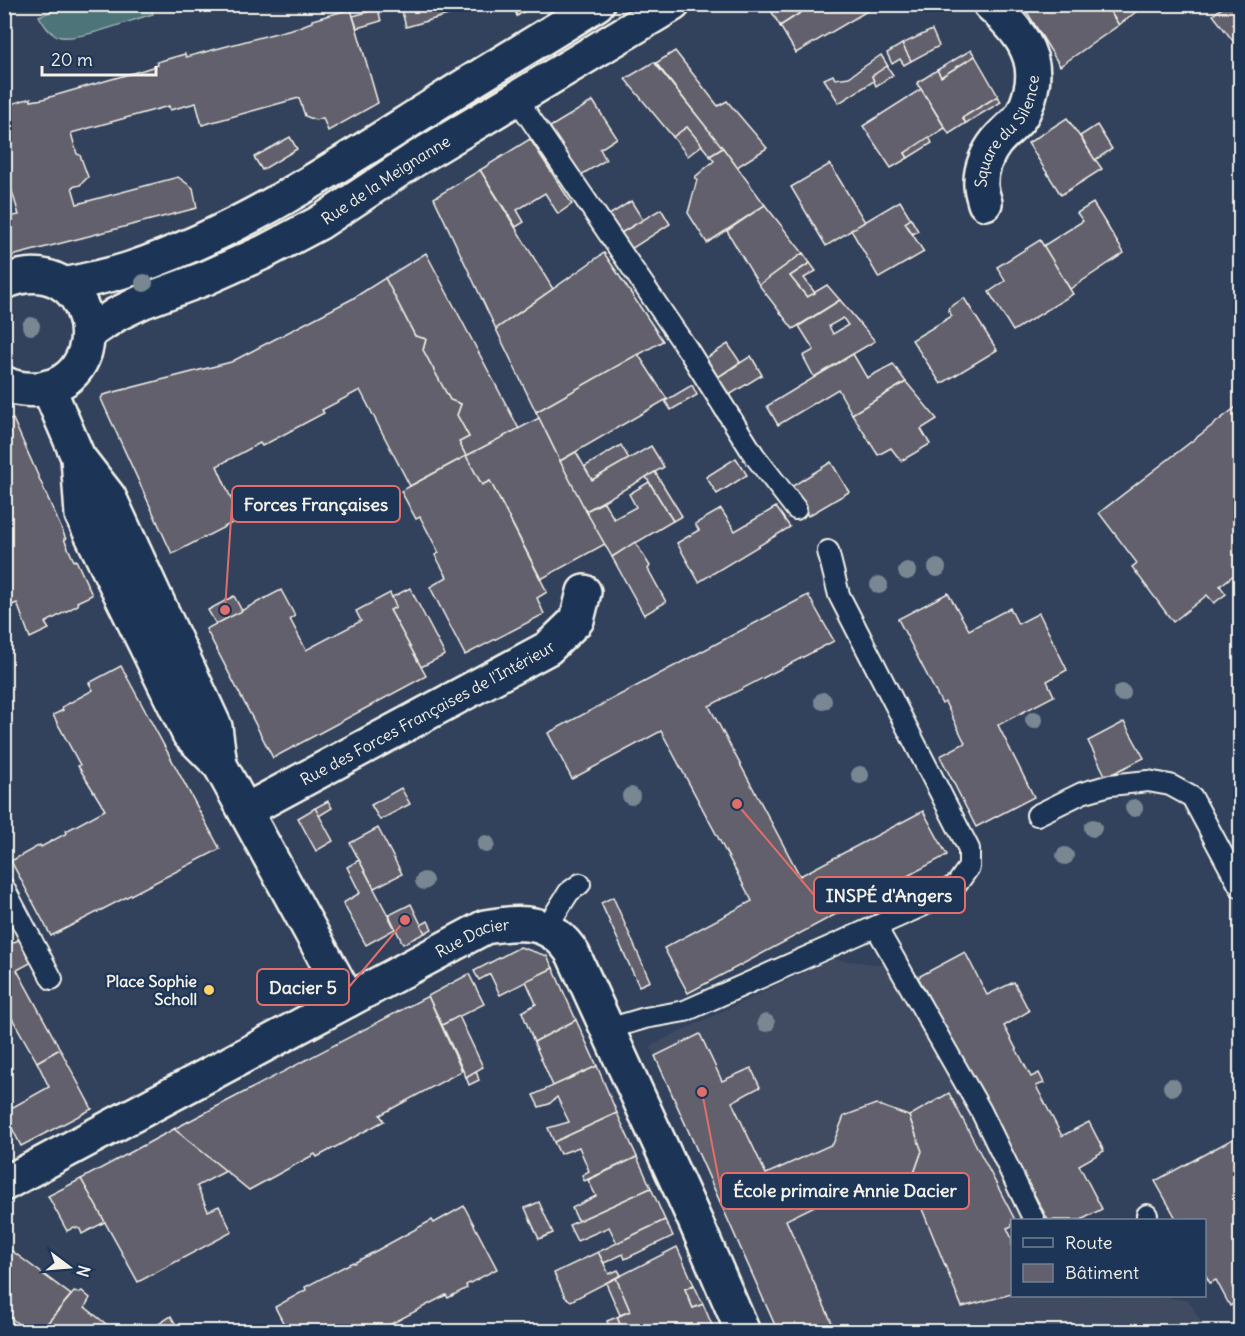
<svg xmlns="http://www.w3.org/2000/svg" width="1245" height="1336" font-family="Delius,sans-serif">
<style>
.built{fill:#404b62}
.green{fill:#4d7579;stroke:#a0b3b0;stroke-width:1.5}
.building{fill:#62606c;stroke:#f4f1e8;stroke-width:1.5;fill-rule:evenodd}
.lines{fill:none;stroke-linecap:round;stroke-linejoin:round}
.service-casing{stroke:#f4f1e8;stroke-width:24}
.minor-casing{stroke:#f4f1e8;stroke-width:38}
.secondary-casing{stroke:#f4f1e8;stroke-width:38}
.service{stroke:#1d3557;stroke-width:20}
.minor{stroke:#1d3557;stroke-width:33}
.secondary{stroke:#1d3557;stroke-width:33}
.tree{fill:#788791}
.poi-dot{fill:#ffd166;stroke:#1d3557;stroke-width:2}
.labels{text-anchor:middle;stroke-width:4.5;stroke-linejoin:round;paint-order:stroke}
.street-label{font-size:16px;fill:#f4f1e8;stroke:#1d3557}
.poi-label{font-size:16px;font-weight:bold;fill:#f4f1e8;stroke:#1d3557;text-anchor:end}
.leader{fill:none;stroke:#e06e6b;stroke-width:2}
.callout-dot{fill:#e06e6b;stroke:#1d3557;stroke-width:2}
.callout{fill:#1d3557;stroke:#e06e6b;stroke-width:2}
.callout-label{font-size:18px;text-anchor:middle;font-weight:bold;fill:#f4f1e8}
</style>
<rect width="100%" height="100%" fill="#32425d"/>
<filter id="ink" filterUnits="userSpaceOnUse"><feTurbulence type="fractalNoise" baseFrequency=".0167" numOctaves="2"/><feDisplacementMap in="SourceGraphic" scale="12" xChannelSelector="R" yChannelSelector="G"/><feConvolveMatrix kernelMatrix="1 2 1 2 8 2 1 2 1" color-interpolation-filters="sRGB"/></filter>
<g filter="url(#ink)">
<path class="built" d="M832,959L885,965L914,1001L1029,1220H1012V1296H1160L1189,1301L1206,1331H778L650,1046Z"/>
<path class="green" d="M66,4L150,5L153,14C131,20 82,40 61,37C50,35 44,25 39,16L66,6Z"/>
<g class="building">
<path d="M400,4H486L406,27Z"/>
<path d="M513,4H536L517,16Z"/>
<path d="M767,4H814L780,26Z"/>
<path d="M814,4H865L869,10L796,53L780,26Z"/>
<path d="M1022,4H1105L1119,25L1060,66Z"/>
<path d="M1105,4H1146L1119,25Z"/>
<path d="M1227,4H1240V35L1233,41L1213,15Z"/>
<path d="M351,9L378,103L328,131L323,118L315,120L305,116L299,98L202,125L196,103L170,110L169,106L71,133L77,154L80,155L88,177L80,185L72,187L77,204L178,177L193,188L197,208L4,258V218L19,215L4,164V106L31,98V101L43,99L143,70L158,65L157,62L185,54L186,57L299,27L312,22V20Z"/>
<path d="M378,9L381,21L357,28L353,16Z"/>
<path d="M932,30L939,46L911,61L902,44Z"/>
<path d="M902,44L911,61L904,65L900,59L892,64L887,53Z"/>
<path d="M971,50L975,56L941,77L937,70Z"/>
<path d="M675,51L718,106L727,101L767,148L737,167L656,63Z"/>
<path d="M881,55L888,66L872,76L874,81L839,103L824,79L833,75L835,79L849,77Z"/>
<path d="M975,56L998,96L962,118L966,123L949,134L917,83L937,70L941,77Z"/>
<path d="M654,62L723,148L710,156L687,127L673,137L625,79Z"/>
<path d="M887,66L893,75L876,86L872,76Z"/>
<path d="M921,89L945,128L905,153L908,158L891,168L863,126Z"/>
<path d="M998,96L1001,102L966,123L962,118Z"/>
<path d="M593,101L617,138L600,149L606,160L581,175L550,127Z"/>
<path d="M1067,118L1102,169L1061,195L1028,143Z"/>
<path d="M1097,125L1112,149L1095,160L1080,136Z"/>
<path d="M687,127L702,145L688,156L673,137Z"/>
<path d="M290,137L297,149L262,170L254,157Z"/>
<path d="M929,137L932,143L908,158L905,153Z"/>
<path d="M530,139L572,204L558,214L545,193L517,210L524,222L516,227L480,170Z"/>
<path d="M723,148L765,205L707,243L688,213L697,180L695,177L714,161L710,156Z"/>
<path d="M830,164L865,222L826,246L791,187Z"/>
<path d="M480,170L553,289L496,329L434,198Z"/>
<path d="M631,201L643,220L618,235L606,217Z"/>
<path d="M900,201L911,219L905,223L924,252L879,278L851,230Z"/>
<path d="M1093,203L1124,253L1070,289L1043,246L1083,221L1077,213Z"/>
<path d="M765,205L803,253L759,285L727,231Z"/>
<path d="M661,209L670,224L631,249L621,233Z"/>
<path d="M911,219L918,231L913,234L905,223Z"/>
<path d="M1040,240L1073,294L1013,331L989,292L1005,281L997,267Z"/>
<path d="M426,253L519,429L466,456L459,442L469,437L457,415L461,404L450,400L423,350L426,339L415,336L385,278Z"/>
<path d="M604,253L663,341L536,412L496,329Z"/>
<path d="M803,253L810,263L790,276L807,297L827,285L840,300L793,329L759,285Z"/>
<path d="M810,263L816,271L804,278L815,293L807,297L790,276Z"/>
<path d="M385,278L415,336L426,339L423,350L450,400L461,404L457,415L469,437L459,442L466,456L410,486L360,390L322,410L324,413L262,446L260,443L217,466L240,519L172,554L101,399L103,395L231,362L352,299Z"/>
<path d="M964,298L997,350L941,384L912,340L952,316L948,310L949,308Z"/>
<path d="M840,300L875,341L814,377L803,356L814,350L799,326ZM843,318L848,325L833,334L829,326Z"/>
<path d="M728,344L740,362L715,379L703,360Z"/>
<path d="M638,354L667,399L560,461L536,412Z"/>
<path d="M853,354L867,378L893,364L906,382L852,414L838,389L778,425L767,406Z"/>
<path d="M751,356L762,375L726,397L715,379Z"/>
<path d="M906,382L937,419L921,429L930,444L901,461L891,448L878,455L852,414Z"/>
<path d="M692,385L697,395L671,410L665,401Z"/>
<path d="M1240,404V570L1220,586L1226,594L1214,603L1207,595L1173,622L1132,567L1137,563L1099,513Z"/>
<path d="M539,418L560,461L605,544L541,579L490,481L482,485L466,456Z"/>
<path d="M13,419L66,539H64L74,561L76,560L92,595L77,602L78,605L45,623L49,629L30,638L17,603L10,606L4,593V421Z"/>
<path d="M621,445L629,459L592,480L584,467Z"/>
<path d="M651,446L664,467L586,511L560,461L576,452L592,480Z"/>
<path d="M466,456L482,485L490,481L547,592L537,598L544,614L465,655L430,587L447,577L435,555L439,553L420,517L416,519L401,491Z"/>
<path d="M736,458L747,475L717,494L706,477Z"/>
<path d="M831,462L849,492L808,516L791,487Z"/>
<path d="M655,472L682,516L673,521L646,477Z"/>
<path d="M649,482L673,521L612,557L586,511L604,502L614,519L636,507L629,494Z"/>
<path d="M776,507L790,527L699,582L677,543L699,530L695,524L721,509L735,531Z"/>
<path d="M635,542L650,566L648,569L666,602L644,615L612,557Z"/>
<path d="M410,588L445,655L421,667L390,610L396,607L392,597Z"/>
<path d="M281,590L295,616L290,619L306,650L361,621L356,611L390,593L396,607L390,610L426,676L273,758L206,629Z"/>
<path d="M948,593L969,630L1010,608L1018,624L1039,613L1067,670L1047,681L1054,696L998,725L1034,797L976,827L940,756L965,743L945,702L942,704L898,619Z"/>
<path d="M808,595L834,641L709,706L800,876L923,811L947,855L688,993L664,948L752,901L661,731L572,779L548,733Z"/>
<path d="M234,596L242,611L216,624L208,610Z"/>
<path d="M121,666L220,849L51,936L11,861L40,845L41,847L67,833L66,831L105,810L78,766L80,765L53,715L63,710L62,707L93,690L89,683Z"/>
<path d="M1124,722L1144,758L1106,777L1088,741Z"/>
<path d="M401,788L410,804L380,820L371,805Z"/>
<path d="M328,801L332,808L319,816L315,808Z"/>
<path d="M315,808L333,841L316,851L298,818Z"/>
<path d="M378,828L402,874L374,888L350,843Z"/>
<path d="M359,860L395,929L366,945L343,903L360,893L347,867Z"/>
<path d="M613,897L650,981L639,986L601,903Z"/>
<path d="M411,904L425,933L403,944L389,915Z"/>
<path d="M428,921L432,929L425,933L421,925Z"/>
<path d="M22,938L34,961L17,970L60,1049L37,1062L9,1013L4,1015V947Z"/>
<path d="M520,947L547,956L553,968L500,995L490,974L479,980L474,971Z"/>
<path d="M965,952L987,995L1014,982L1029,1011L1004,1026L1031,1077L1039,1073L1044,1083L1036,1086L1062,1136L1089,1122L1104,1151L1079,1165L1102,1209L1081,1220H1048L918,977Z"/>
<path d="M553,968L576,1020L534,1042L522,1012L536,1004L526,981Z"/>
<path d="M469,974L484,1004L442,1025L428,996Z"/>
<path d="M428,996L462,1071L380,1115L384,1121L317,1157L315,1154L249,1190L174,1129Z"/>
<path d="M459,1016L483,1067L466,1077L442,1025Z"/>
<path d="M576,1020L597,1066L553,1086L534,1042Z"/>
<path d="M700,1034L722,1081L751,1068L760,1087L732,1102L766,1174L833,1144L844,1116L876,1104L909,1116L922,1151L911,1182L878,1198L853,1187L786,1220L836,1332H778L655,1056Z"/>
<path d="M60,1049L92,1109L21,1146L4,1112L49,1087L37,1062Z"/>
<path d="M597,1066L617,1113L554,1142L548,1128L569,1122L557,1097L549,1104L539,1107L533,1095Z"/>
<path d="M476,1071L479,1080L469,1085L466,1077Z"/>
<path d="M949,1093L1015,1220H1012V1226L1007,1228L1012,1239V1294L962,1307L911,1182L922,1151L909,1116Z"/>
<path d="M617,1113L637,1157L584,1181L582,1175L589,1171L579,1147L560,1154L554,1142Z"/>
<path d="M174,1129L226,1171L197,1186L208,1211L219,1206L232,1232L138,1282L81,1179Z"/>
<path d="M1240,1135V1300L1230,1306L1216,1280L1210,1283L1204,1272V1220H1177L1155,1181Z"/>
<path d="M637,1157L651,1188L578,1221L572,1208L596,1196L588,1180Z"/>
<path d="M81,1179L105,1222L82,1234L80,1229L74,1227L67,1231L48,1196Z"/>
<path d="M651,1188L665,1220L617,1243L609,1227L577,1241L569,1225Z"/>
<path d="M539,1202L553,1233L539,1239L525,1208Z"/>
<path d="M464,1206L497,1269L466,1285L467,1288L448,1298L446,1295L389,1325L391,1329L386,1332H288L275,1307L306,1290L305,1287L353,1262L354,1263L432,1220L434,1223Z"/>
<path d="M665,1220L673,1236L625,1259L623,1254L604,1263L598,1252Z"/>
<path d="M677,1247L694,1285L685,1289L693,1308L703,1304L715,1332H623L617,1317L630,1311L616,1278Z"/>
<path d="M8,1248L71,1295L40,1332H29L4,1313V1252Z"/>
<path d="M598,1252L609,1274L618,1270L621,1275L571,1301L565,1297L554,1273Z"/>
<path d="M616,1278L630,1311L620,1315L606,1283Z"/>
<path d="M694,1285L703,1304L693,1308L685,1289Z"/>
<path d="M82,1291L90,1298L85,1307L116,1332H40L74,1292L78,1293Z"/>
<path d="M171,1316L180,1332H146Z"/>
<path d="M617,1317L623,1332H611L607,1321Z"/>
</g>
<g class="lines">
<defs>
<g id="service">
<path d="M517,99L688,350L754,455L796,509"/>
<path d="M1037,815L1082,793L1110,785L1148,781L1170,785L1192,797L1240,887"/>
<path d="M4,888L52,979"/>
<path d="M876,927L981,1111L1034,1220"/>
<path d="M546,928L569,892L580,884"/>
<path d="M608,1029L645,1018L685,1011L922,906L957,884L969,867V849L839,595L828,551"/>
<path d="M1147,1220V1215"/>
</g>
<g id="minor">
<path id="s1" d="M985,203C983,196 980,188 981,181C981,168 988,152 996,142C1003,133 1014,126 1021,116C1026,108 1029,99 1031,90C1040,53 1015,27 990,4"/>
<path d="M48,387L78,457L109,497L215,727L220,765L348,1000"/>
<path d="M78,457L82,515L189,734L220,765"/>
<path id="s2" d="M245,811L548,648L577,620L584,592"/>
<path id="s3" d="M4,1184L485,927C522,921 551,919 573,954L696,1223L743,1332"/>
</g>
<g id="secondary">
<path d="M4,282C94,245 119,378 40,389C28,390 16,390 4,383"/>
<path d="M64,285C86,280 109,276 130,269C243,231 342,163 442,100C493,67 546,37 597,4"/>
<path id="s4" d="M88,333L117,314L144,301L206,278L264,252L319,223L414,160L673,4"/>
</g>
</defs>
<use href="#service" class="service-casing"/>
<use href="#minor" class="minor-casing"/>
<use href="#secondary" class="secondary-casing"/>
<use href="#service" class="service"/>
<use href="#minor" class="minor"/>
<use href="#secondary" class="secondary"/>
</g>
<g class="tree">
<circle cx="144" cy="283" r="9"/>
<circle cx="31" cy="326" r="9"/>
<circle cx="937" cy="568" r="9"/>
<circle cx="907" cy="571" r="9"/>
<circle cx="879" cy="585" r="9"/>
<circle cx="1122" cy="693" r="9"/>
<circle cx="823" cy="701" r="9"/>
<circle cx="1034" cy="720" r="9"/>
<circle cx="860" cy="775" r="9"/>
<circle cx="631" cy="796" r="9"/>
<circle cx="1134" cy="808" r="9"/>
<circle cx="1093" cy="828" r="9"/>
<circle cx="486" cy="844" r="9"/>
<circle cx="1065" cy="856" r="9"/>
<circle cx="424" cy="881" r="9"/>
<circle cx="766" cy="1023" r="9"/>
<circle cx="1172" cy="1087" r="9"/>
</g>
</g>
<circle class="poi-dot" cx="209" cy="990" r="6"/>
<g class="labels">
<g class="street-label">
<text dy="6" stroke="none"><textPath href="#s1" startOffset="80">Square du Silence</textPath></text>
<text dy="6" stroke="none"><textPath href="#s4" startOffset="336">Rue de la Meignanne</textPath></text>
<text dy="6" stroke="none"><textPath href="#s2" startOffset="207">Rue des Forces Françaises de l'Intérieur</textPath></text>
<text dy="6" stroke="none"><textPath href="#s3" startOffset="530">Rue Dacier</textPath></text>
</g>
<g class="poi-label">
<text x="197" y="987">Place Sophie<tspan x="197" dy="18">Scholl</tspan></text>
</g>
</g>
<path class="leader" d="M225 610L232 504M737 804L814 895M405 920L349 987M702 1092L721 1191"/>
<g class="callout-dot">
<circle cx="225" cy="610" r="6"/>
<circle cx="737" cy="804" r="6"/>
<circle cx="405" cy="920" r="6"/>
<circle cx="702" cy="1092" r="6"/>
</g>
<g class="callout">
<rect x="232" y="486" width="168" height="36" rx="6"/>
<rect x="814" y="877" width="151" height="36" rx="6"/>
<rect x="257" y="969" width="92" height="36" rx="6"/>
<rect x="721" y="1173" width="248" height="36" rx="6"/>
</g>
<g class="callout-label">
<text x="316" y="511">Forces Françaises</text>
<text x="889" y="902">INSPÉ d'Angers</text>
<text x="303" y="994">Dacier 5</text>
<text x="845" y="1197">École primaire Annie Dacier</text>
</g>
<rect width="1245" height="1336" fill="none" stroke="#1d3557" stroke-width="24"/>
<rect x="12" y="12" width="1221" height="1312" fill="none" stroke="#f4f1e8" stroke-width="2" filter="url(#ink)"/>
<rect x="1011" y="1219" width="195" height="78" fill="#1d3557" stroke="#738091" stroke-width="1.5"/>
<rect x="1023" y="1238" width="30" height="9" fill="#1d3557" stroke="#738091" stroke-width="1.5"/>
<text x="1065" y="1249" font-size="18" fill="#f4f1e8">Route</text>
<rect x="1023" y="1264" width="30" height="18" fill="#62606c" stroke="#738091" stroke-width="1.5"/>
<text x="1065" y="1279" font-size="18" fill="#f4f1e8">Bâtiment</text>
<g transform="translate(69 1267) rotate(106)" stroke="#1d3557" stroke-width="4.5" paint-order="stroke">
<path d="M0-4.5L10 22L0 15L-10 22Z" fill="#f4f1e8"/>
<text y="-9" font-size="16" font-weight="bold" text-anchor="middle" fill="#f4f1e8">N</text>
</g>
<path d="M42 66v9h114v-9" fill="none" stroke="#f4f1e8" stroke-width="3"/>
<text x="51" y="66" font-size="18" fill="#f4f1e8" stroke="#1d3557" stroke-width="4.5" paint-order="stroke">20 m</text>
</svg>
